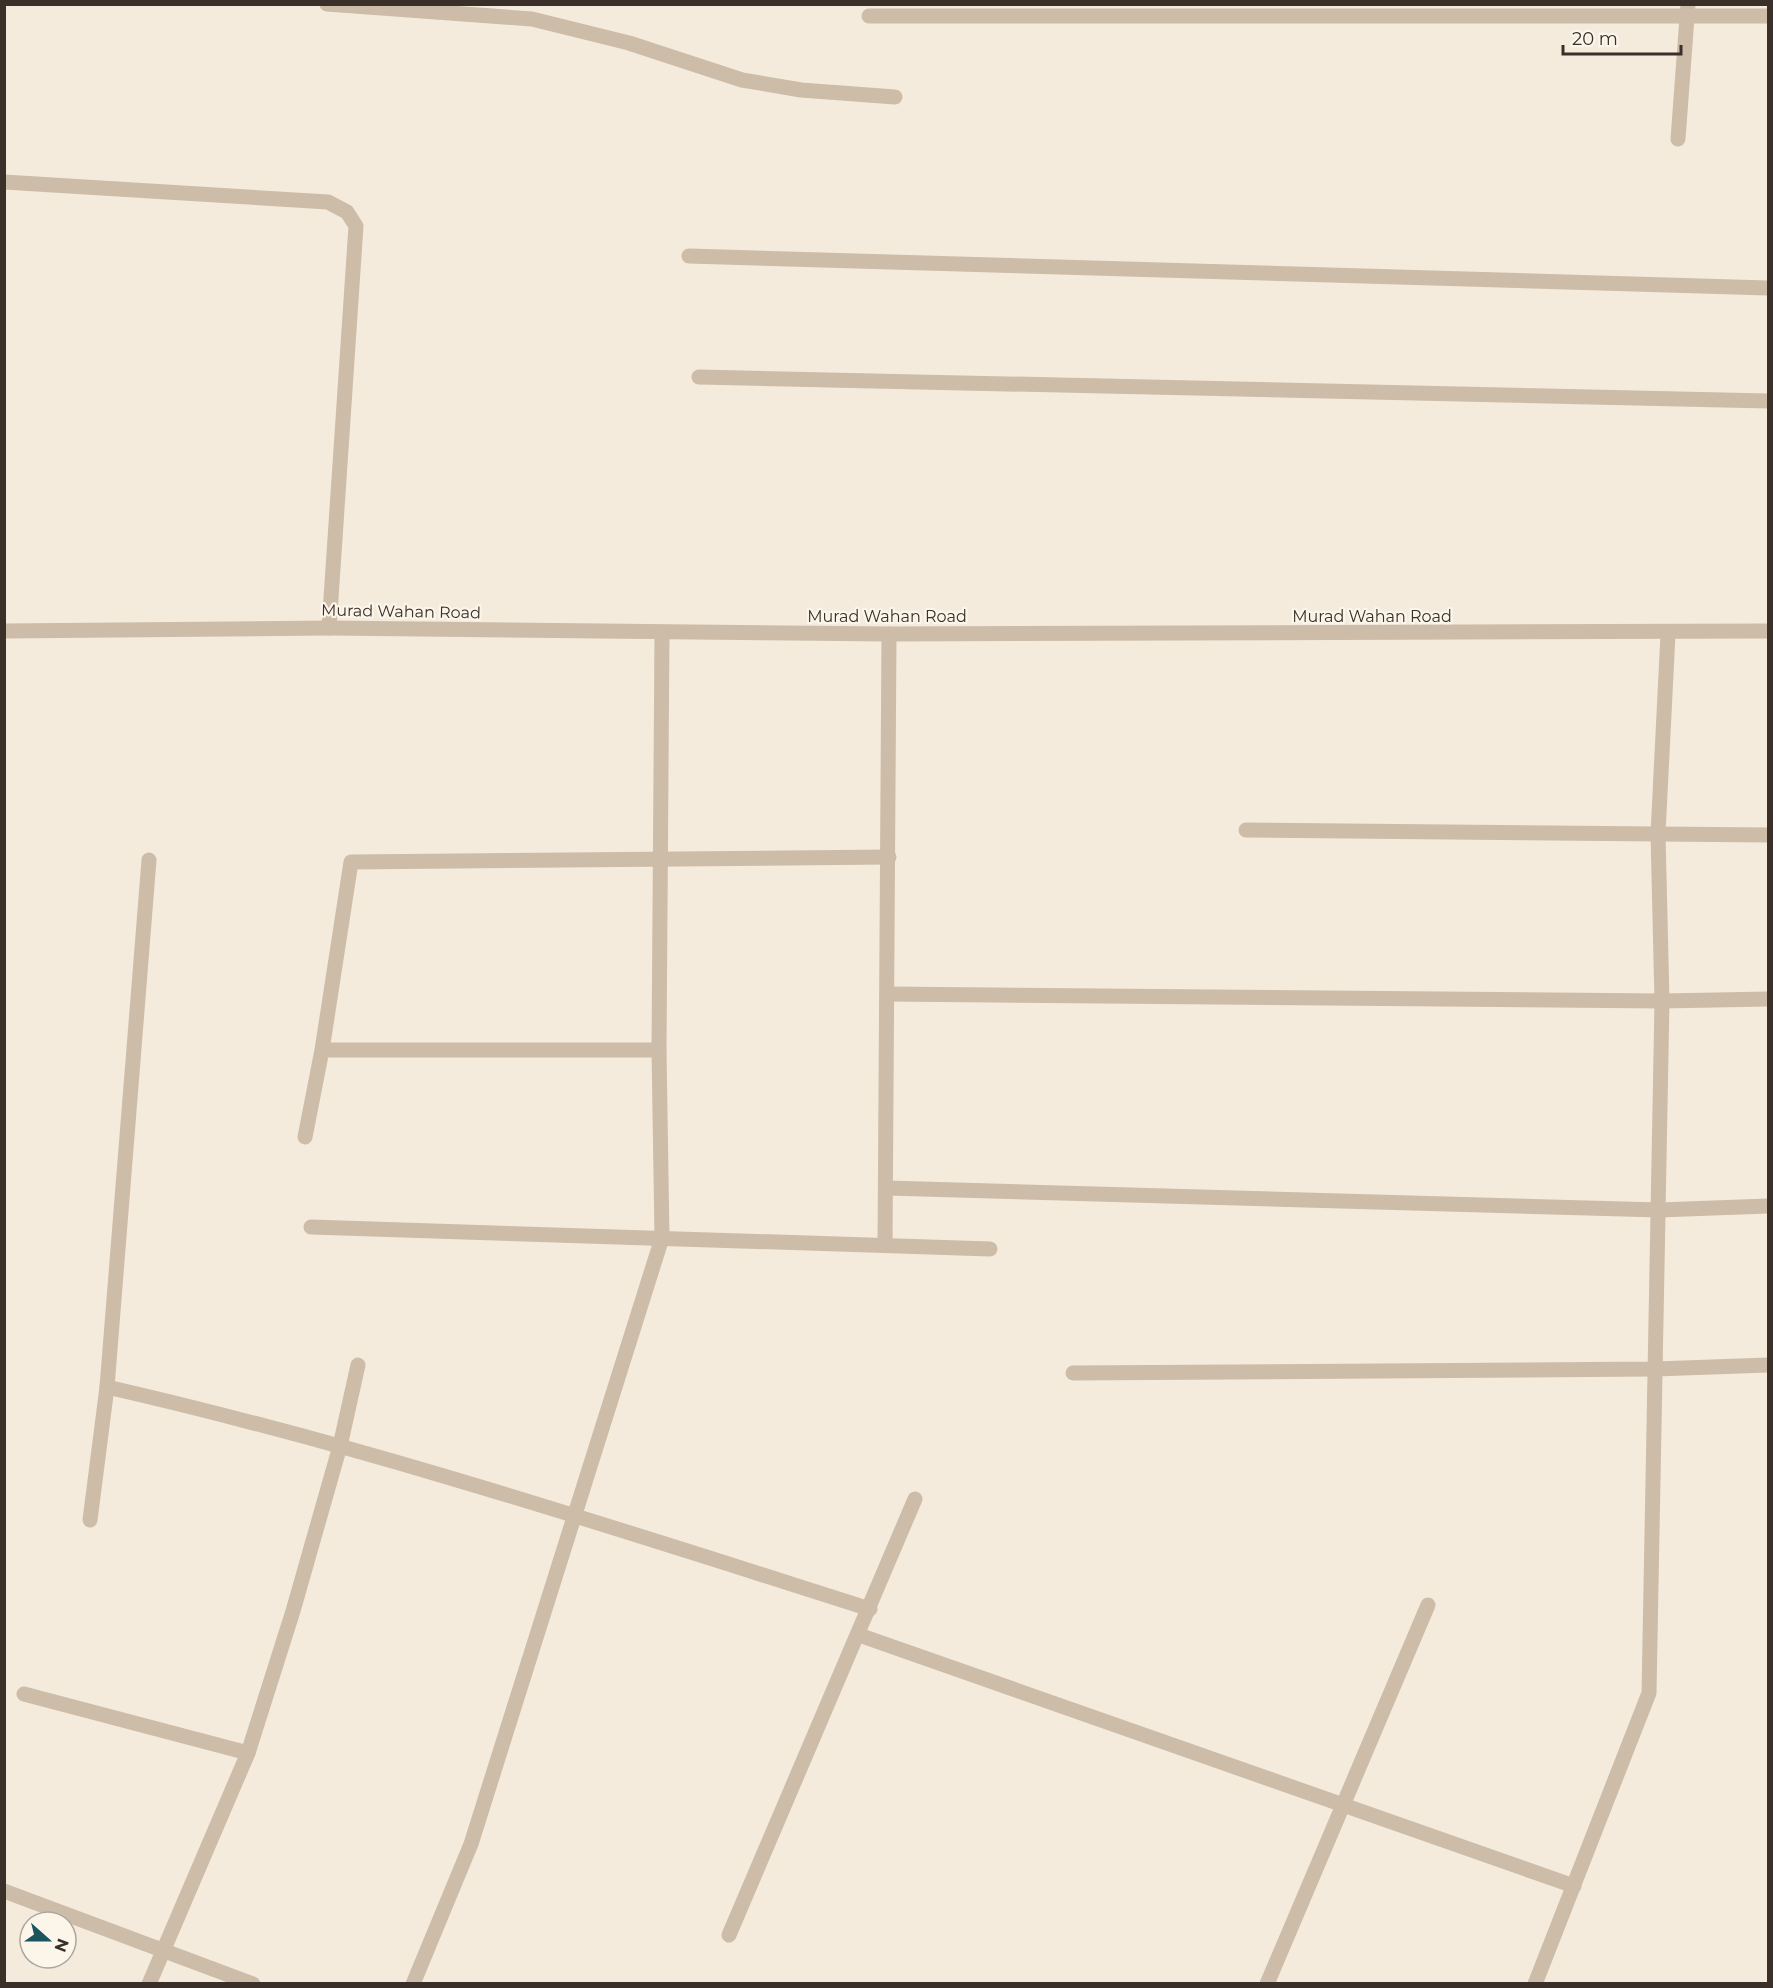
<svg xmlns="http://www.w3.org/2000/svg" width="1773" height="1988" font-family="Montserrat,sans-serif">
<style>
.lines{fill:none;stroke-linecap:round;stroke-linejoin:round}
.minor{stroke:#cdbca8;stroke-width:15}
.labels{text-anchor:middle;stroke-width:4.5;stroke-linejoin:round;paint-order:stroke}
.street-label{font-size:16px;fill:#3a3029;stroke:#fbf5ea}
</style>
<rect width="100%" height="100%" fill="#f4ebdd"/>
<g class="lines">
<g class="minor">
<path d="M327,4L532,19L629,43L742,80L801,90L895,97"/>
<path d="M869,16H1768"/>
<path d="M1678,139L1688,4"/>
<path d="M4,182L328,202L347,212L356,226L329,628"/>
<path d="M689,256L1768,288"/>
<path d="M699,377L1768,401"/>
<path d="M4,631L329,628L889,634L1768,631"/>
<path d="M1246,830L1768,835"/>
<path d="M888,994L1662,1001L1768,999"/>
<path d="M322,1050H659"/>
<path d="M305,1137L322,1050L351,862L889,857"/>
<path d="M887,1188L1659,1210L1768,1206"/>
<path d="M311,1227L990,1249"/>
<path d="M885,1245L889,634"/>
<path d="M1073,1373L1655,1369L1768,1365"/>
<path d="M107,1387C366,1446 618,1529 870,1609"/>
<path d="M90,1520L107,1387L149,860"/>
<path d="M859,1635L1574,1886"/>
<path d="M24,1694L248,1753"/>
<path d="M4,1891L253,1984"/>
<path d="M729,1935L915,1499"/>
<path d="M149,1984L248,1753L293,1611L340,1446L358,1365"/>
<path d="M413,1984L471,1844L662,1238L659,1050L662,632"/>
<path d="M1267,1984L1428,1605"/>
<path d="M1535,1984L1649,1693L1662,1001L1658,834L1668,634"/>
</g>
</g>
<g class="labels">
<g class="street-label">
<text transform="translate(401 611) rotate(1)" y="6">Murad Wahan Road</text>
<text x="887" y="622">Murad Wahan Road</text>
<text x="1372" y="622">Murad Wahan Road</text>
</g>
</g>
<rect width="1773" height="1988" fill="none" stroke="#3a3029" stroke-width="12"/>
<g transform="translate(48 1940) rotate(111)"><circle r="28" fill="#fbf5ea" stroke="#aea69d" stroke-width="1.5"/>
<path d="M0-4.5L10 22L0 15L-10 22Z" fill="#1b545e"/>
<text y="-9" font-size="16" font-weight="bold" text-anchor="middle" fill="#3a3029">N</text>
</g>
<path d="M1563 45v9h118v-9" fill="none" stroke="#3a3029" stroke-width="3"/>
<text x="1572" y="45" font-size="18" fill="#3a3029" stroke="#fbf5ea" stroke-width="4.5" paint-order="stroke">20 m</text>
</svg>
